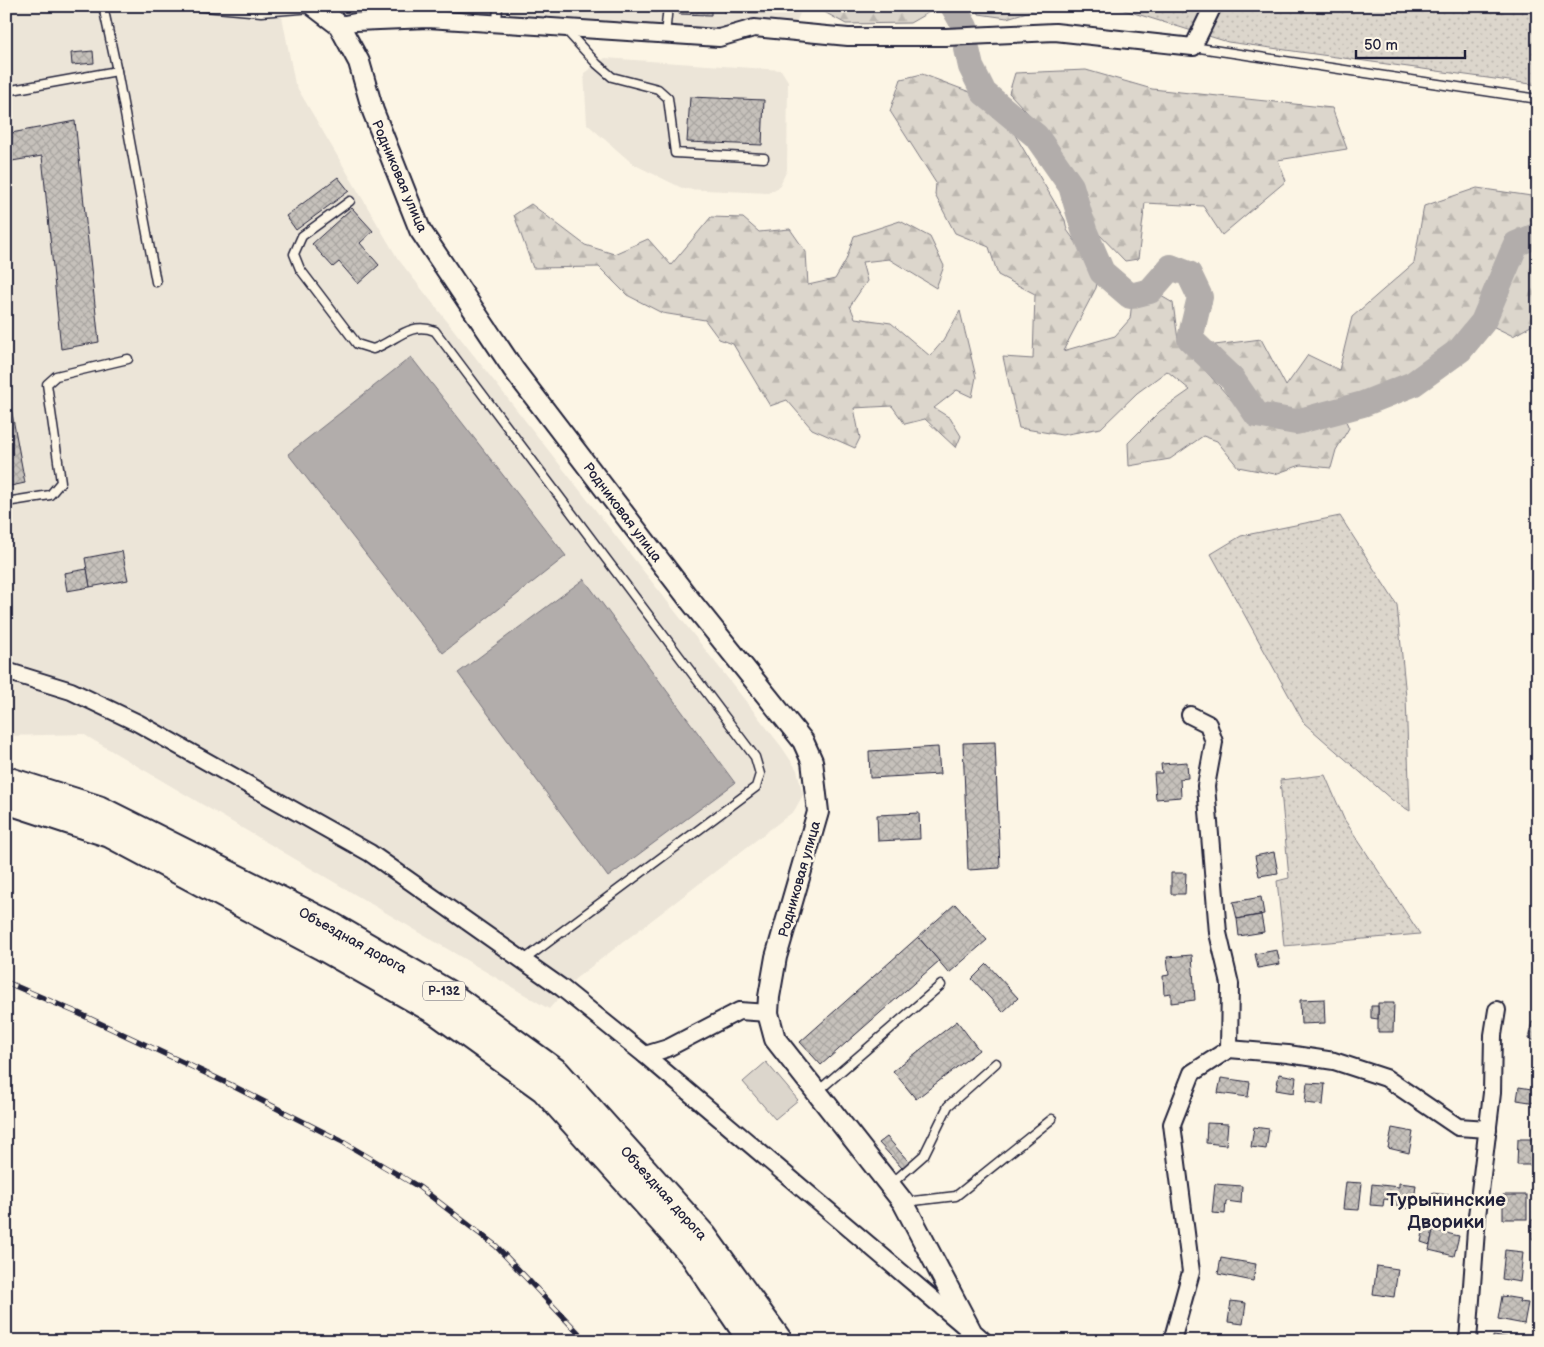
<svg xmlns="http://www.w3.org/2000/svg" width="1544" height="1347" font-family="'Balsamiq Sans',sans-serif">
<style>
.built{fill:#ece5d8}
.grass{fill:url(#grass-dots);stroke:#7f7c84}
.forest{fill:url(#forest-firs);stroke:#7f7c84}
.park{fill:#dcd6cc;stroke:#7f7c84}
.water{fill:#b2adab;stroke:#78757e}
.lines{fill:none;stroke-linecap:round;stroke-linejoin:round}
.river{stroke:#b2adab;stroke-width:26}
.building{fill:url(#building-cross-hatch);stroke:#22223b}
.service-casing{stroke:#22223b;stroke-width:11}
.minor-casing{stroke:#22223b;stroke-width:20}
.tertiary-casing{stroke:#22223b;stroke-width:24}
.trunk-casing{stroke:#22223b;stroke-width:30}
.service{stroke:#fcf5e5;stroke-width:8}
.minor{stroke:#fcf5e5;stroke-width:16}
.tertiary{stroke:#fcf5e5;stroke-width:20}
.trunk{stroke:#fcf5e5;stroke-width:26}
.rail-casing{stroke:#22223b;stroke-width:5.5}
.rail{stroke:#fcf5e5;stroke-width:4;stroke-dasharray:11;stroke-linecap:butt}
.labels{text-anchor:middle;stroke-width:5;stroke-linejoin:round;paint-order:stroke}
.shield{fill:#fcf5e5;stroke:#63616e;stroke-width:1}
.shield-label{font-size:12px;font-weight:bold;fill:#22223b}
.street-label{font-size:14px;fill:#22223b;stroke:#fcf5e5}
.district-label{font-size:19px;font-weight:bold;fill:#22223b;stroke:#fcf5e5}
</style>
<defs>
<pattern id="grass-dots" width="8" height="8" patternUnits="userSpaceOnUse" patternTransform="scale(1.25)"><rect width="8" height="8" fill="#dcd6cc"/><path d="M2 2h.1M6 6h.1" fill="none" stroke="#bcb7b0" stroke-width="1.8" stroke-linecap="round"/></pattern>
<pattern id="forest-firs" width="22" height="20" patternUnits="userSpaceOnUse" patternTransform="scale(1.25)"><rect width="22" height="20" fill="#dcd6cc"/><path d="M5 1l3.5 6h-7zM16 11l3.5 6h-7z" fill="#bcb7b0"/></pattern>
<pattern id="building-cross-hatch" width="8" height="8" patternUnits="userSpaceOnUse" patternTransform="scale(1.25)"><rect width="8" height="8" fill="#c6c1bb"/><path d="M0 0l8 8M0 8l8-8" fill="none" stroke="#aaa6a2"/></pattern>
</defs>
<rect width="100%" height="100%" fill="#fcf5e5"/>
<filter id="ink" filterUnits="userSpaceOnUse"><feTurbulence type="fractalNoise" baseFrequency=".02" numOctaves="2"/><feDisplacementMap in="SourceGraphic" scale="10" xChannelSelector="R" yChannelSelector="G"/><feConvolveMatrix kernelMatrix="1 2 1 2 8 2 1 2 1" color-interpolation-filters="sRGB"/></filter>
<g filter="url(#ink)">
<g class="built">
<path d="M6,6H280L295,84L398,259L781,746L797,770L803,795L794,811L575,979L549,1009L83,734L6,736Z"/>
<path d="M369,6H801L802,8L794,28L765,33L379,11Z"/>
<path d="M605,58L781,70L788,81L787,170L779,187L768,193L684,189L633,164L587,124L584,73Z"/>
</g>
<g class="grass">
<path d="M1111,6H1538V85L1228,42Z"/>
<path d="M1340,516L1397,605L1406,697L1410,811L1392,800L1304,723L1211,554L1241,536Z"/>
<path d="M1325,775L1344,819L1420,934L1284,946L1277,881L1289,878L1280,780Z"/>
</g>
<g class="forest">
<path d="M820,6H938V7L910,23L846,24L819,9Z"/>
<path d="M978,6H1047L1007,18L979,14Z"/>
<path d="M1086,70L1152,89L1332,108L1347,149L1278,160L1286,181L1222,235L1203,206L1145,203L1138,259L1125,261L1094,229L1085,198L1055,142L1009,93L1015,73Z"/>
<path d="M922,74L983,97L1011,128L1065,220L1067,230L1099,274L1096,288L1063,351L1115,336L1130,319L1133,293L1149,289L1173,303L1178,340L1245,415L1306,432L1345,419L1349,428L1336,450L1331,468L1301,465L1275,474L1238,467L1217,441L1203,436L1170,459L1129,466L1128,443L1160,411L1190,390L1167,371L1137,393L1101,428L1062,435L1019,428L1003,357L1033,359L1035,294L998,275L989,247L955,233L935,195L936,183L890,111L901,79Z"/>
<path d="M1477,188L1538,197V228L1511,237L1464,353L1412,377L1304,414L1260,409L1243,379L1215,345L1261,339L1286,386L1308,355L1339,370L1352,317L1414,263L1424,206Z"/>
<path d="M531,204L585,245L614,254L648,239L671,265L711,217L743,218L759,232L790,229L806,252L808,285L835,279L846,260L854,236L900,221L930,237L944,266L936,288L889,259L862,262L867,281L850,306L855,318L891,323L930,356L943,341L960,311L976,377L972,397L957,390L934,408L950,418L961,436L956,448L925,419L905,424L892,406L854,408L860,438L855,448L812,429L787,400L770,406L733,344L719,339L705,320L662,313L627,295L599,267L533,268L514,215Z"/>
<path d="M1538,239V322L1513,336L1486,323L1518,256Z"/>
</g>
<path class="park" d="M766,1062L798,1100L775,1119L743,1082Z"/>
<g class="water">
<path d="M411,357L566,556L443,653L288,454Z"/>
<path d="M584,579L735,783L608,877L458,673Z"/>
</g>
<g class="lines">
<g class="river">
<path d="M953,6L965,27"/>
<path d="M967,49L971,67L984,93L1036,136L1071,186L1084,230L1102,272L1130,296L1150,291L1171,267L1189,274L1200,297L1190,339L1232,379L1257,415L1296,422L1363,404L1413,384L1460,350L1483,322L1516,244L1538,235"/>
</g>
</g>
<g class="building">
<path d="M573,6H658L657,12Z"/>
<path d="M679,6H711V15L679,14Z"/>
<path d="M725,6H773V13L724,12Z"/>
<path d="M93,51L94,63L72,65L71,53Z"/>
<path d="M690,97L764,100L762,145L687,142Z"/>
<path d="M75,121L99,342L61,349L42,156L6,162V134Z"/>
<path d="M338,177L349,191L296,230L286,216Z"/>
<path d="M352,208L373,231L360,243L379,265L358,284L339,262L333,267L312,244Z"/>
<path d="M6,381L25,483L6,487Z"/>
<path d="M122,551L128,580L90,587L85,558Z"/>
<path d="M87,569L90,587L67,591L64,573Z"/>
<path d="M995,742L1000,868L968,870L963,743Z"/>
<path d="M938,747L940,774L870,778L869,751Z"/>
<path d="M1187,762L1188,778L1180,779L1181,797L1156,799L1154,773H1162L1161,764Z"/>
<path d="M919,813L920,839L878,841L877,815Z"/>
<path d="M1274,852L1278,873L1259,876L1255,856Z"/>
<path d="M1171,873H1186L1185,894H1171Z"/>
<path d="M1261,897L1264,914L1237,919L1233,902Z"/>
<path d="M955,904L987,940L949,973L918,937Z"/>
<path d="M1261,915L1264,932L1239,936L1237,919Z"/>
<path d="M918,937L939,961L821,1065L800,1042Z"/>
<path d="M1277,950L1280,964L1258,968L1255,954Z"/>
<path d="M1192,955L1195,1000L1171,1003V993L1164,994L1163,976L1169,975L1167,957Z"/>
<path d="M987,964L1018,998L1003,1012L972,979Z"/>
<path d="M1324,999L1325,1023L1301,1024L1300,1000Z"/>
<path d="M1378,1003H1394L1393,1032H1378Z"/>
<path d="M1371,1006H1378V1019L1371,1018Z"/>
<path d="M957,1021L979,1050L916,1099L893,1071Z"/>
<path d="M1532,1022L1538,1023V1041L1528,1039Z"/>
<path d="M1279,1074L1296,1077L1294,1093L1276,1090Z"/>
<path d="M1221,1078L1250,1082L1248,1097L1218,1093Z"/>
<path d="M1307,1083L1325,1084L1323,1105L1305,1103Z"/>
<path d="M1519,1087L1538,1090L1536,1103L1517,1100Z"/>
<path d="M1207,1123L1228,1124L1226,1145L1206,1143Z"/>
<path d="M1254,1127L1269,1129L1266,1149L1251,1147Z"/>
<path d="M1392,1128L1413,1132L1409,1153L1388,1148Z"/>
<path d="M887,1137L909,1162L902,1168L879,1143Z"/>
<path d="M1518,1139H1533L1532,1165H1517Z"/>
<path d="M1346,1182L1362,1183L1359,1210L1343,1209Z"/>
<path d="M1399,1183L1416,1185L1413,1209L1397,1207V1201L1384,1199L1383,1206L1370,1205L1372,1184L1399,1187Z"/>
<path d="M1215,1184L1242,1186L1241,1203L1226,1201L1225,1214L1212,1213Z"/>
<path d="M1432,1193L1449,1195L1447,1208L1430,1205Z"/>
<rect x="1503" y="1195" width="24" height="24"/>
<path d="M1531,1220H1538V1238L1532,1239Z"/>
<path d="M1424,1228L1433,1230L1430,1245L1421,1242Z"/>
<path d="M1433,1230L1459,1236L1454,1256L1429,1250Z"/>
<path d="M1505,1250L1523,1252L1520,1282L1502,1279Z"/>
<path d="M1221,1258L1256,1264L1253,1281L1218,1274Z"/>
<path d="M1377,1266L1398,1269L1394,1297L1373,1294Z"/>
<path d="M1502,1296L1520,1299L1519,1302L1528,1303L1524,1324L1498,1319Z"/>
<path d="M1231,1301L1246,1303L1243,1324L1228,1322Z"/>
<path d="M1493,1336L1510,1338L1509,1341H1493Z"/>
</g>
<g class="lines">
<defs>
<g id="service">
<path d="M103,6L117,71"/>
<path d="M193,6L261,12L313,8"/>
<path d="M401,6L404,20"/>
<path d="M497,23L498,6"/>
<path d="M566,30L597,64L612,77L658,89L668,98L675,153L764,158"/>
<path d="M665,35L668,6"/>
<path d="M1193,47L1538,99"/>
<path d="M6,91L117,71L156,282"/>
<path d="M350,201L302,236L294,254L300,269L357,344L373,349C396,341 409,321 435,331L755,757L760,774L756,787L524,960"/>
<path d="M6,502L50,495L61,482L47,384L56,376L128,359"/>
<path d="M817,1092L941,985"/>
<path d="M891,1184L924,1155L948,1106L996,1063"/>
<path d="M905,1202L956,1196L1052,1119"/>
</g>
<g id="minor">
<path d="M339,25L355,22L428,19L719,38L754,28L848,37H946L1055,32L1193,47L1213,6"/>
<path d="M6,671L71,691L138,723L370,853L562,988L645,1055L968,1329"/>
<path d="M1229,1049L1288,1054L1334,1061L1386,1078L1458,1127L1488,1129"/>
<path d="M645,1055L668,1048L739,1011L768,1013"/>
<path d="M1172,1341L1191,1272L1172,1124L1192,1073L1229,1049L1230,984L1218,933L1206,786L1214,742L1208,724L1190,715"/>
<path d="M1468,1341L1477,1216L1492,1093L1493,1035L1497,1010"/>
</g>
<path id="tertiary" d="M314,6L339,25L359,62L373,111L420,230L514,370L689,599L803,741L812,761L818,812L776,957L769,997L768,1013L775,1039L903,1202L972,1333L981,1341"/>
<g id="trunk">
<path d="M6,780L98,809L330,925L447,993L557,1073L704,1237L779,1341"/>
<path d="M6,800L110,834L321,946L436,1011L544,1089L694,1256L752,1341"/>
</g>
</defs>
<use href="#service" class="service-casing"/>
<use href="#minor" class="minor-casing"/>
<use href="#tertiary" class="tertiary-casing"/>
<use href="#trunk" class="trunk-casing"/>
<use href="#service" class="service"/>
<use href="#minor" class="minor"/>
<use href="#tertiary" class="tertiary"/>
<use href="#trunk" class="trunk"/>
<defs>
<path id="rail" d="M6,982L78,1013L229,1084L341,1141L419,1187L496,1246L586,1341"/>
</defs>
<use href="#rail" class="rail-casing"/>
<use href="#rail" class="rail"/>
</g>
</g>
<g class="labels">
<rect class="shield" x="423" y="981.5" width="42" height="19" rx="4"/>
<g class="shield-label">
<text x="444" y="995">Р-132</text>
</g>
<g class="street-label">
<text transform="translate(400 176) rotate(67)" y="5">Родниковая улица</text>
<text transform="translate(623 512) rotate(53)" y="5">Родниковая улица</text>
<text transform="translate(799 879) rotate(-74)" y="5">Родниковая улица</text>
<text transform="translate(353 940) rotate(29)" y="5">Объездная дорога</text>
<text transform="translate(664 1193) rotate(48)" y="5">Объездная дорога</text>
</g>
<g class="district-label">
<text x="1446" y="1206">Турынинские<tspan x="1446" dy="22">Дворики</tspan></text>
</g>
</g>
<rect width="1544" height="1347" fill="none" stroke="#fcf5e5" stroke-width="25"/>
<rect x="12" y="12" width="1519" height="1322" fill="none" stroke="#22223b" stroke-width="2" filter="url(#ink)"/>
<path d="M1356 50v8h109v-8" fill="none" stroke="#22223b" stroke-width="2.5"/>
<text x="1364" y="50" font-size="15" fill="#22223b" stroke="#fcf5e5" stroke-width="4" paint-order="stroke">50 m</text>
</svg>
